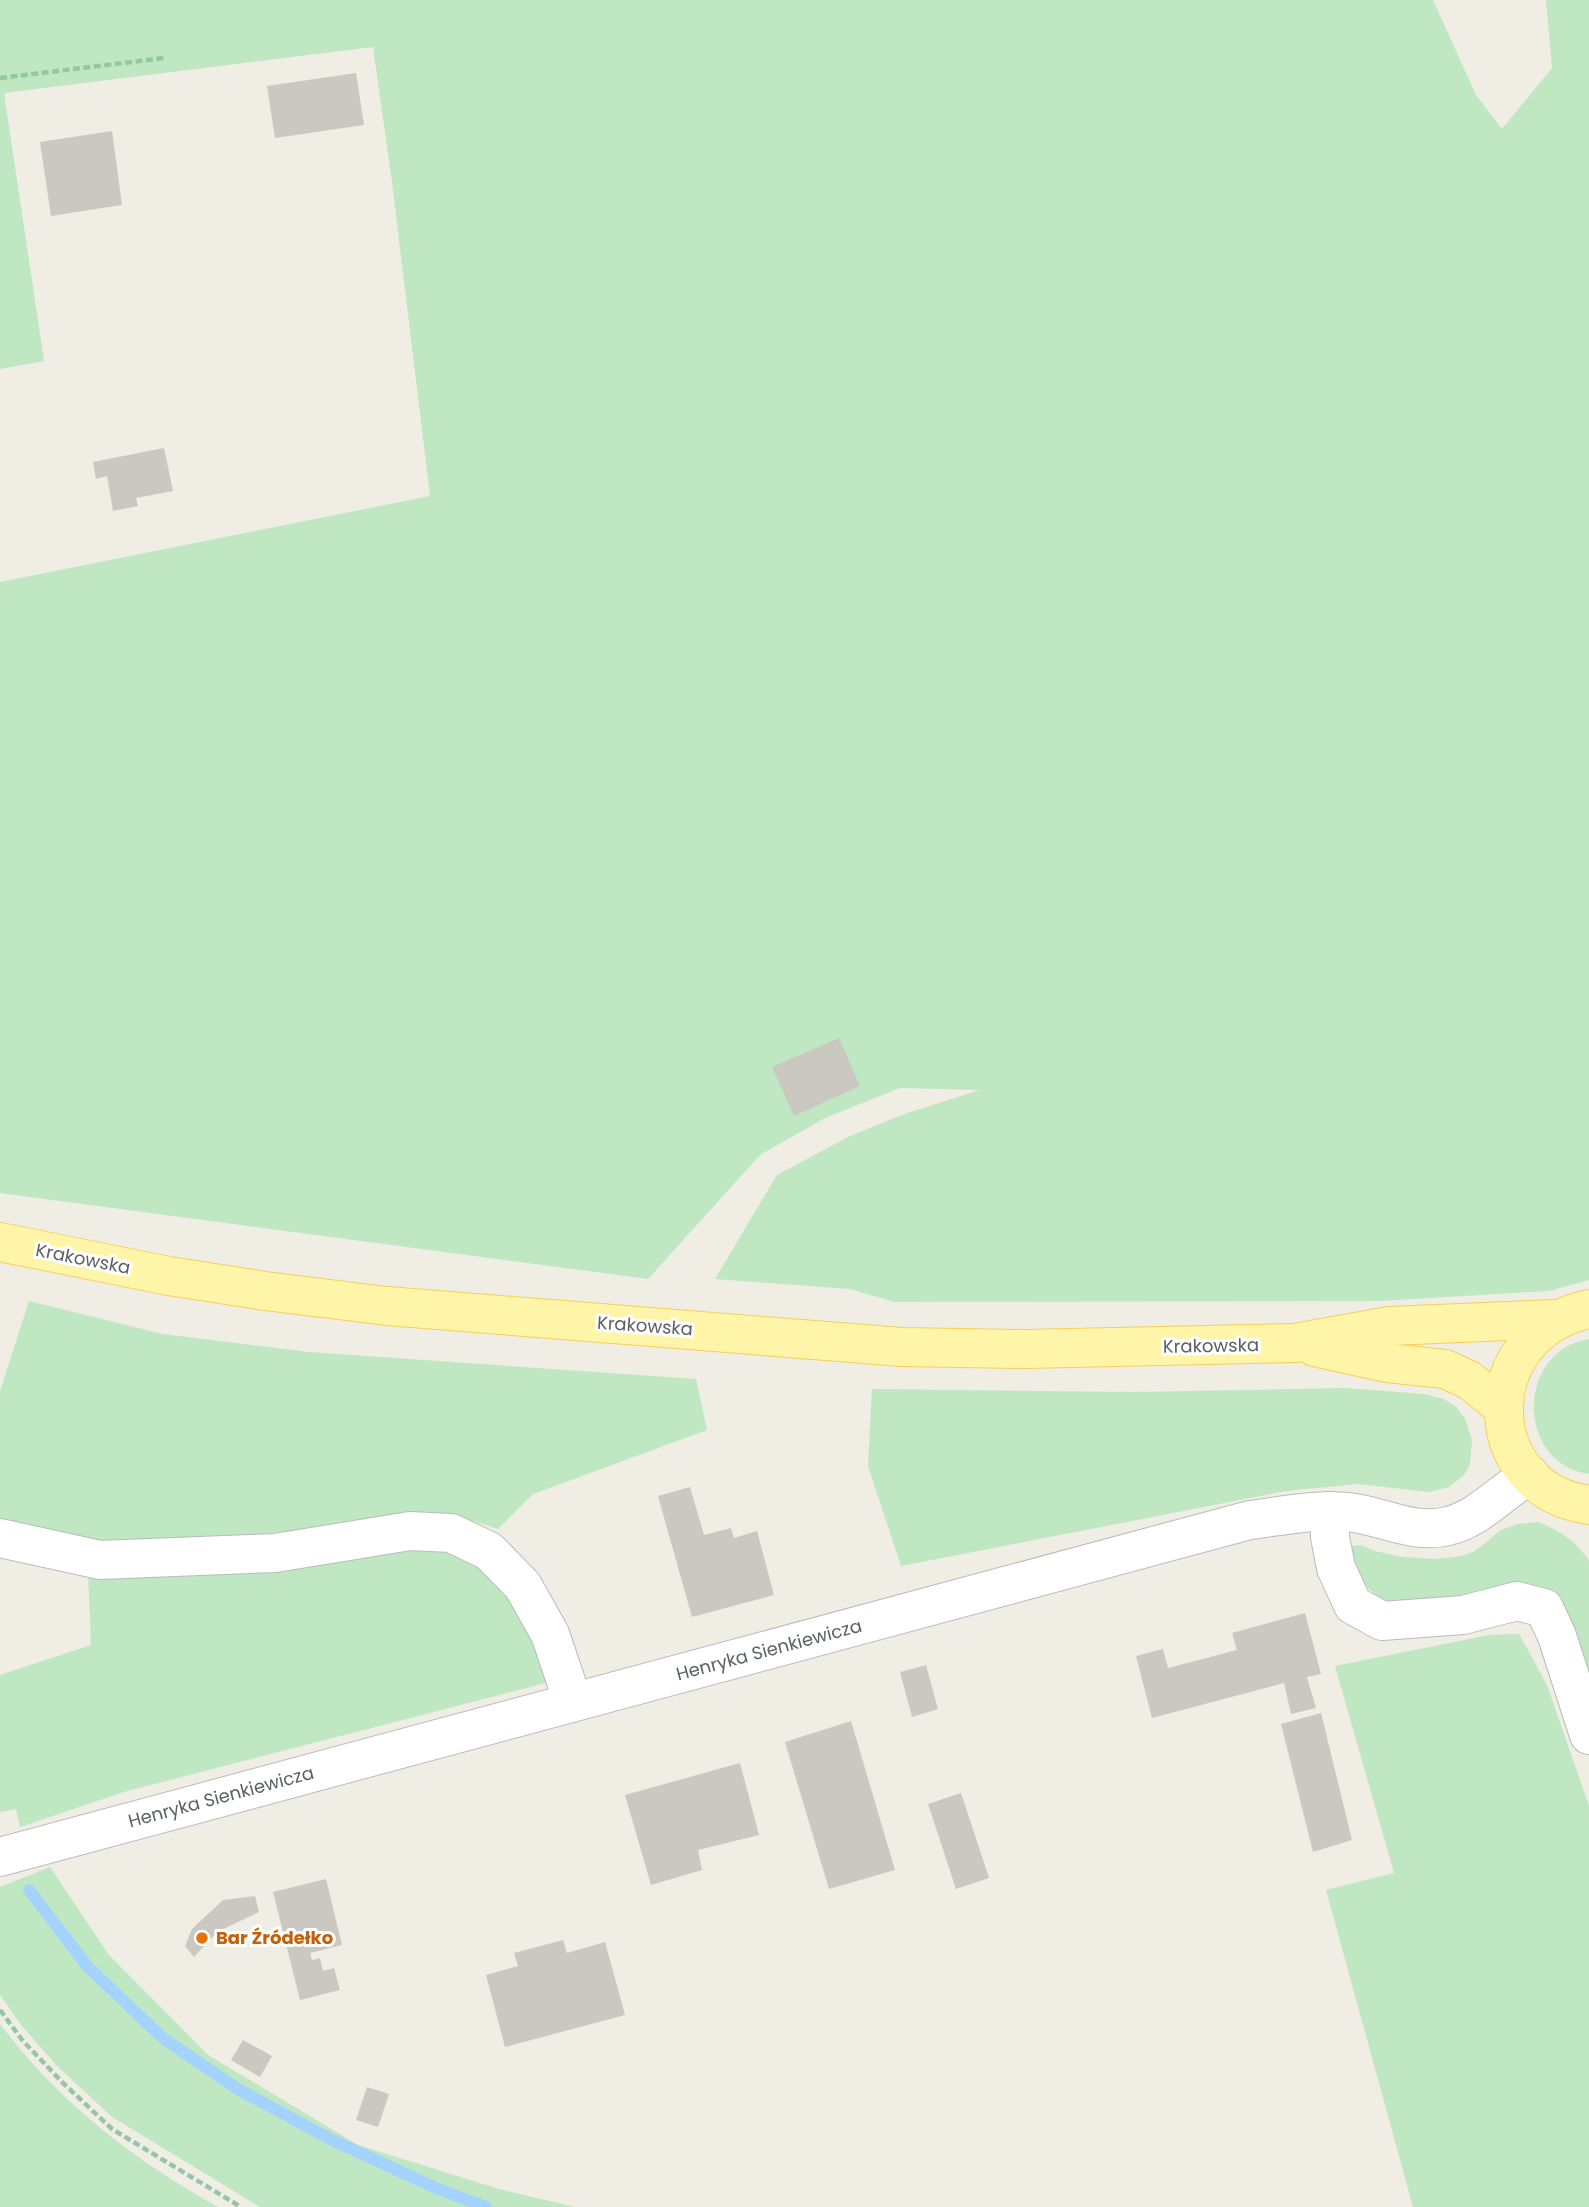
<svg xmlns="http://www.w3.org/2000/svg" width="1589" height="2207" font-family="Poppins,sans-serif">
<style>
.green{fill:#bfe7c1}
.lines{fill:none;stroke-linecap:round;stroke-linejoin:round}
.stream{stroke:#a4d3ff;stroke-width:12}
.building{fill:#cac8c1}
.minor-casing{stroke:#b9bbc0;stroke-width:40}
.major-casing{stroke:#f6d056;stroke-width:40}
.path{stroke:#97c6a7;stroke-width:4.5;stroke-dasharray:7 3.5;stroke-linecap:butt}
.minor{stroke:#fff;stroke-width:38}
.major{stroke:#fff5a9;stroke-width:38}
.food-dot{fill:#e8710a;stroke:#fff;stroke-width:2.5}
.labels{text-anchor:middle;stroke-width:6;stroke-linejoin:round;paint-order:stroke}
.street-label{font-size:18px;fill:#5c6065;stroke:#fff}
.food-label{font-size:18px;font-weight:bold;fill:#c56008;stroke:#fff;text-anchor:start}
</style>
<rect width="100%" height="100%" fill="#efede4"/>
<g class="green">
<path d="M0,0H1433L1476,95L1502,129L1552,68L1546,0H1589V1280L1549,1291L1380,1301L894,1302L850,1289L715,1279L777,1175L850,1136L904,1114L980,1090L900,1088L825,1118L760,1155L648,1279L0,1193V582L430,496L392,182L373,47L4,93L44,361L0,369Z"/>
<path d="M29,1301L162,1334L309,1352L696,1379L707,1430L533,1494L498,1529L473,1521L434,1516L185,1542L88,1541L0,1520V1391Z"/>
<path d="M1589,1339V1474C1516,1464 1515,1351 1589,1339Z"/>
<path d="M1345,1388L1424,1394L1444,1399L1456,1407L1465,1419L1472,1440L1470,1464L1464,1475L1449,1487L1429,1492L1358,1484L1286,1491L901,1566L868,1466L872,1389L1135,1392Z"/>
<path d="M1538,1522C1559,1530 1576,1541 1589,1561V1704L1564,1623L1389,1603C1359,1585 1357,1578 1349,1546L1361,1545L1375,1551L1403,1557L1435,1559L1462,1556L1475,1551L1501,1530L1518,1524Z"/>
<path d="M452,1547L505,1580L550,1682L127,1791L20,1827L16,1809L0,1812V1675L91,1645L88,1573L345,1552Z"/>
<path d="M1519,1634L1547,1685L1589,1806V2207H1413L1326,1890L1394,1873L1335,1666L1489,1635Z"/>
<path d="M50,1867L109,1955L208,2055L358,2145L499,2189L575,2207H260L112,2117L57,2066L21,2025L0,1995V1887Z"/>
<path d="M0,2024C62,2105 130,2157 218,2207H0Z"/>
</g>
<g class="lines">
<path class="stream" d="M29,1890L88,1967L163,2038L236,2088L332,2140L436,2188L486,2207"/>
</g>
<g class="building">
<path d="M356,73L364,125L275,138L267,86Z"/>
<path d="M112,131L122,205L51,216L40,142Z"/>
<path d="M164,448L173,491L136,498L138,506L113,511L107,476L96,479L93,462Z"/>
<path d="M839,1038L860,1086L794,1116L772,1067Z"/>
<path d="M690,1487L704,1535L731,1528L734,1538L757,1531L774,1595L692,1617L658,1496Z"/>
<path d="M1305,1613L1321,1674L1307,1677L1316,1708L1291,1714L1284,1683L1152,1718L1136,1656L1163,1649L1168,1668L1237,1650L1232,1633Z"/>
<path d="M926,1665L938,1709L912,1717L900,1672Z"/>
<path d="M1321,1713L1352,1840L1313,1852L1281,1724Z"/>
<path d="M851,1721L895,1870L829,1889L785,1742Z"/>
<path d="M740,1763L759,1835L698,1850L702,1870L651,1885L625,1795Z"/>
<path d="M961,1793L989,1878L956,1889L928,1804Z"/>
<path d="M326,1879L342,1945L310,1953L312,1960L320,1958L323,1971L334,1968L340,1990L300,2000L273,1892Z"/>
<path d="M255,1896L259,1912L217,1932L194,1957L185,1946L192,1929L223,1900Z"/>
<path d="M563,1940L567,1953L605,1942L625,2015L505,2047L486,1975L518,1966L514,1953Z"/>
<path d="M243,2040L272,2056L260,2077L231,2060Z"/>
<path d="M367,2087L389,2094L378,2127L356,2120Z"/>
</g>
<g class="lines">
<defs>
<g id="minor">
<path d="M1330,1511V1537L1336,1568L1353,1605L1382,1621L1463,1615L1517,1601L1544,1608L1557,1636L1589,1735"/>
<path d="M0,1538L100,1560L275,1553L410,1531L451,1533L489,1551L523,1586L550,1634L573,1702"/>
<path d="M0,1857L1250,1520C1282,1516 1315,1509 1347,1512C1381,1515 1413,1535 1448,1526C1479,1519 1503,1490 1530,1475"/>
</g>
<g id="major">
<path d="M0,1242L169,1276L265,1291L387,1306L902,1347L1025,1349L1295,1343L1389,1326L1557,1319"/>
<path d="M1589,1309C1475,1333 1476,1489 1589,1505"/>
<path d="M1314,1347L1387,1363L1445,1369L1469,1380L1504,1408"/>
</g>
</defs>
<use href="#minor" class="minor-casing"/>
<use href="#major" class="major-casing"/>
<g class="path">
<path d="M0,78L164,58"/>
<path d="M0,2010L23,2041L63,2083L112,2129L241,2207"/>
</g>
<use href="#minor" class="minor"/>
<use href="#major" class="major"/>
</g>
<circle class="food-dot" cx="202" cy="1938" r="7"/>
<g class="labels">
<g class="street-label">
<text transform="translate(83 1259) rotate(11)" y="6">Krakowska</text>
<text transform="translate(645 1326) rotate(4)" y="6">Krakowska</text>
<text transform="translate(1211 1346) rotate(-1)" y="6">Krakowska</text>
<text transform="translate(769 1650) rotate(-15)" y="6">Henryka Sienkiewicza</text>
<text transform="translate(221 1797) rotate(-15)" y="6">Henryka Sienkiewicza</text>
</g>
<g class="food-label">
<text x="216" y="1944">Bar Źródełko</text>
</g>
</g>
</svg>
